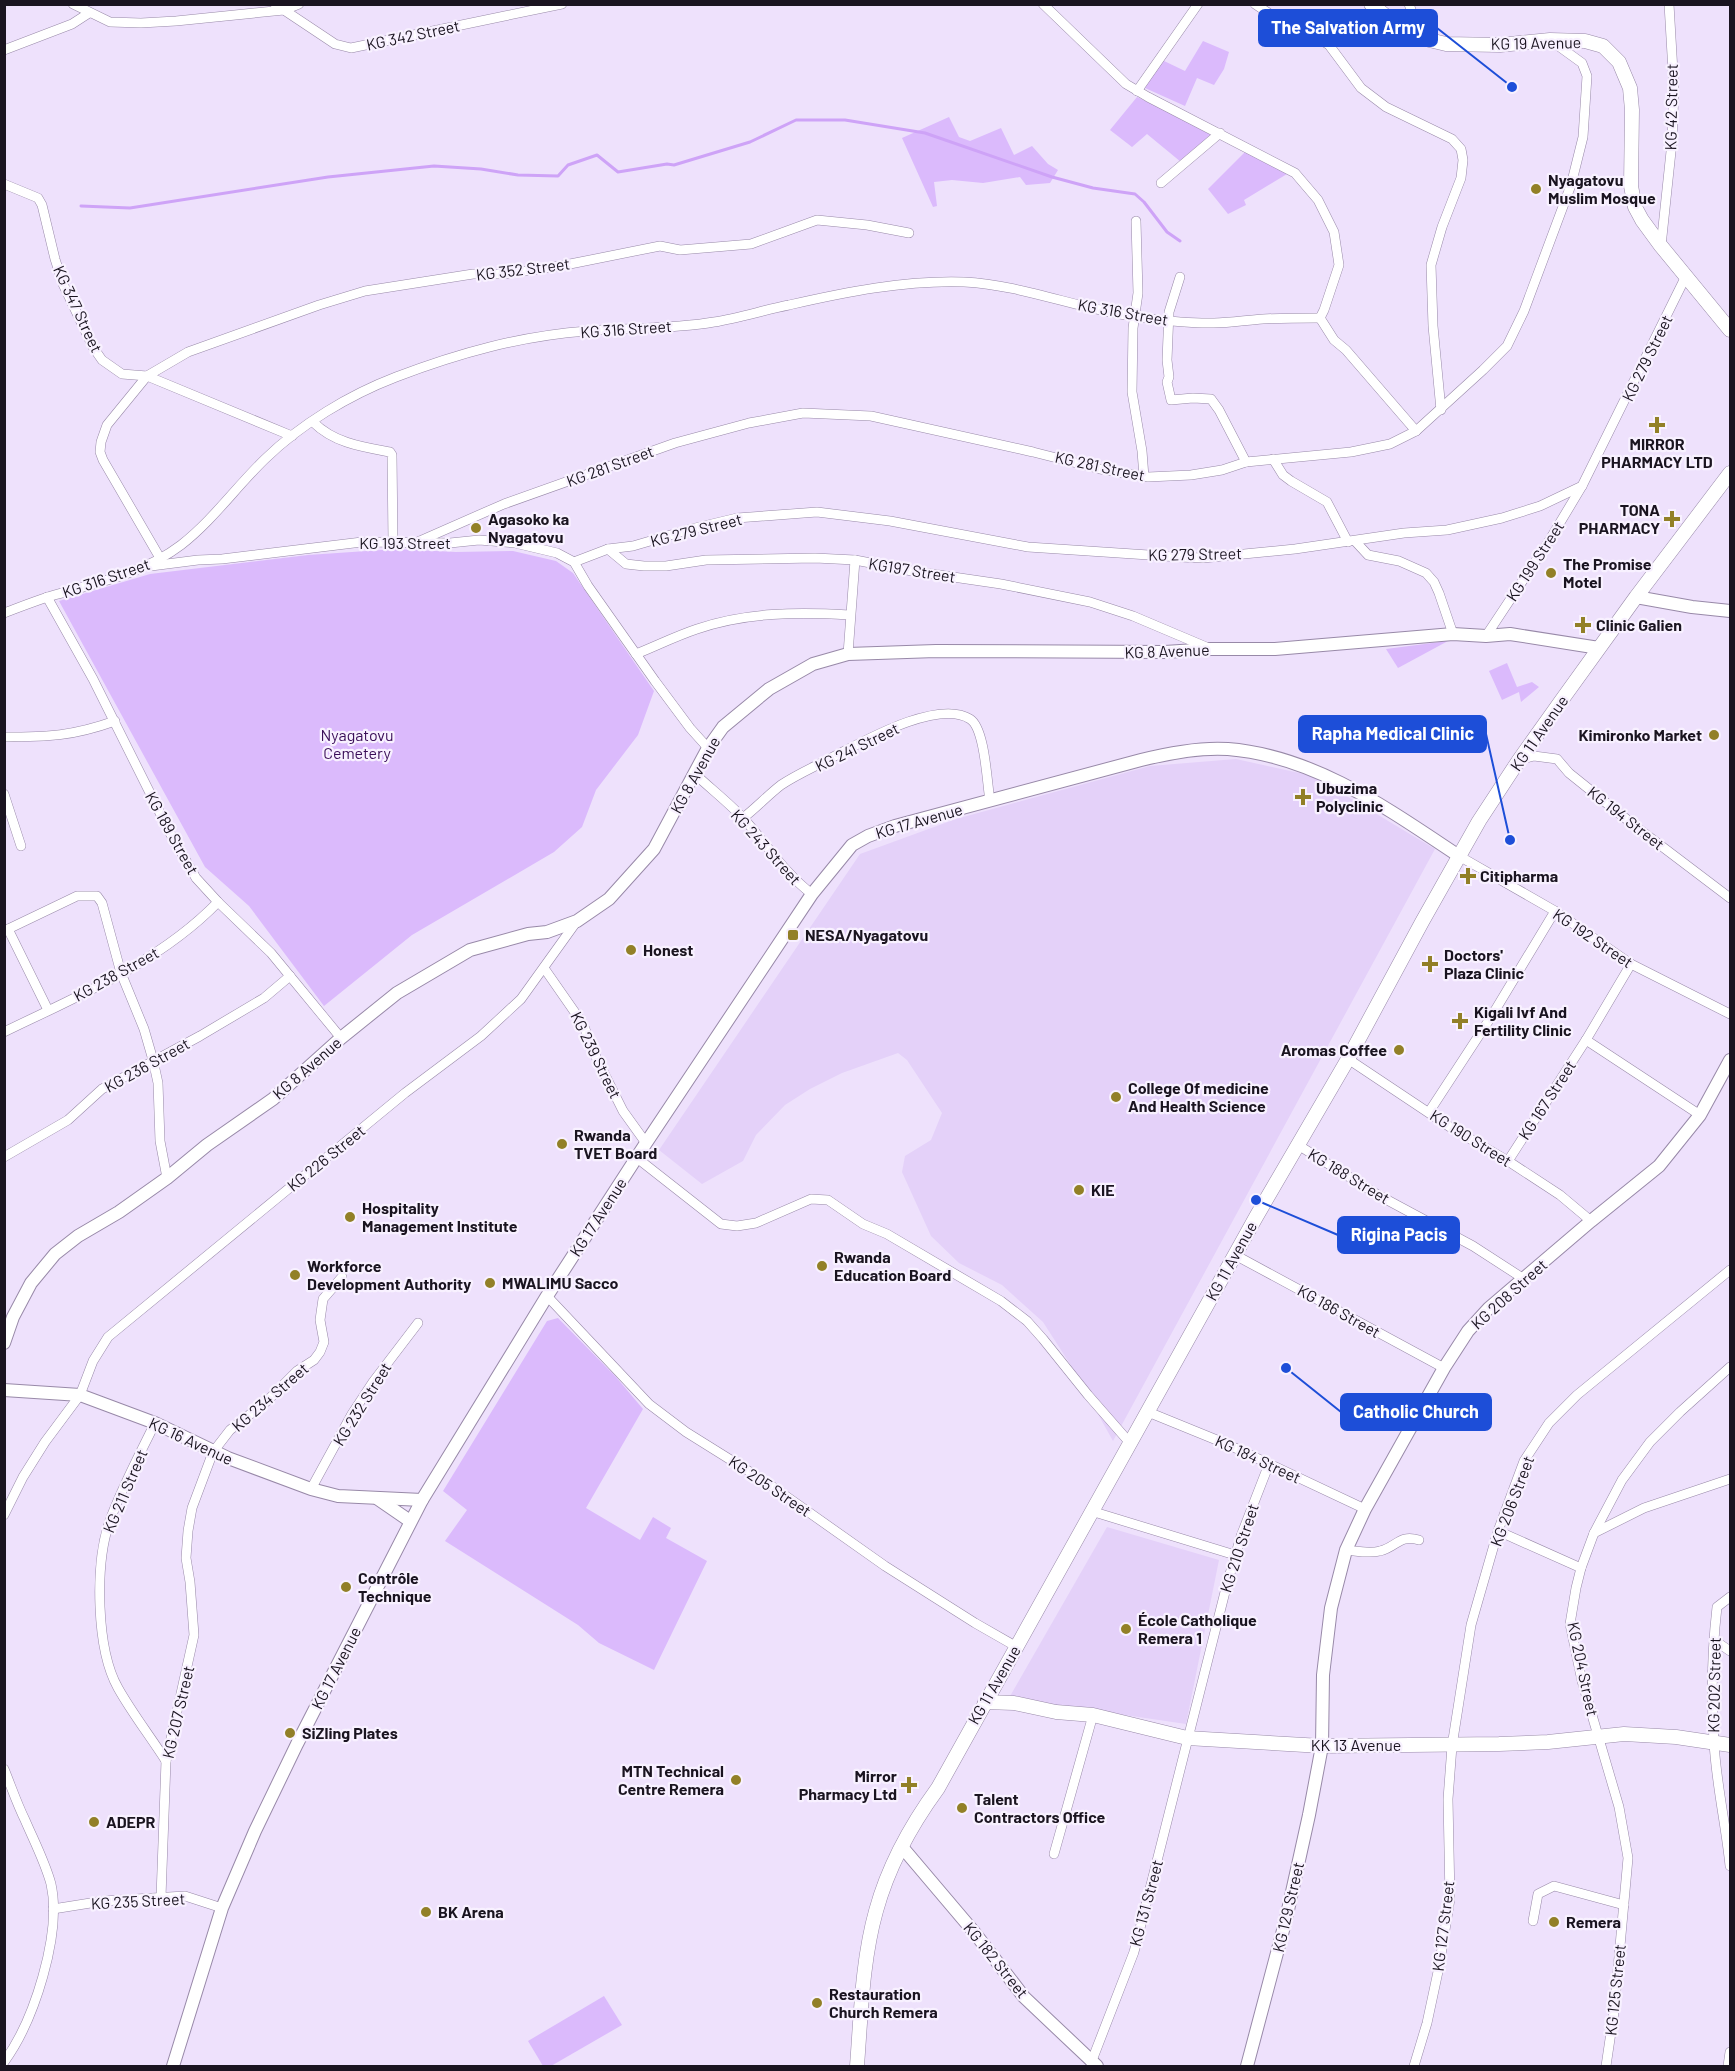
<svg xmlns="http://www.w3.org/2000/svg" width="1735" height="2071" font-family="Barlow,sans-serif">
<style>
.built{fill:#e4d1f9}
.green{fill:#dbbafc}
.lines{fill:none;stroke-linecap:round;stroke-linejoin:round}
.stream{stroke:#cea3f7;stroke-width:3}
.minor-casing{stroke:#9889a8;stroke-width:10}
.tertiary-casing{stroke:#9889a8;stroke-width:14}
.secondary-casing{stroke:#9889a8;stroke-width:15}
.minor{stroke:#fff;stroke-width:9}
.tertiary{stroke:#fff;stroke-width:12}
.secondary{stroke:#fff;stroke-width:14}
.poi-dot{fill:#928027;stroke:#f8f1ff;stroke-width:2}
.labels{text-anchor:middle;stroke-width:4.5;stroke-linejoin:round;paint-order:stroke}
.street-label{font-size:16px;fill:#1a1420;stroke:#f8f1ff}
.poi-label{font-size:16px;font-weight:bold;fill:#1a1420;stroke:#f8f1ff;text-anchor:start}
.park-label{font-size:16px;fill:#3a0e58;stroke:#f8f1ff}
.leader{fill:none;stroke:#1d4ed8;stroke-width:2}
.callout-dot{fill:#1d4ed8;stroke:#f8f1ff;stroke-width:2}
.callout{fill:#1d4ed8;stroke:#1d4ed8;stroke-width:2}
.callout-label{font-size:18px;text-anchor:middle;font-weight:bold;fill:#fff}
</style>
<rect width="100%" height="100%" fill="#eee1fc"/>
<g class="built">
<path d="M1236,759L1313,776L1435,849L1113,1441L1070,1364L1043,1322L1002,1285L959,1263L931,1236L902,1172L905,1156L931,1140L942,1113L907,1060L898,1053L842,1073L810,1089L785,1105L756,1135L743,1161L702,1184L659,1150L860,854L956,819L1150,766Z"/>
<path d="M1107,1527L1219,1560L1186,1724L1009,1698Z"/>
</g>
<g class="green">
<path d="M1203,41L1229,52L1224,69L1214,85L1197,78L1185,106L1145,88L1162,60L1185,71Z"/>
<path d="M1137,97L1215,134L1181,162L1147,134L1132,147L1110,130Z"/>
<path d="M949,117L959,137L970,141L1001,128L1014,155L1032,146L1048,164L1058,170L1050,183L1026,185L1020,177L983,183L952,180L934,182L937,206L933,207L902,138Z"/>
<path d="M1245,152L1287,174L1244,200L1246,205L1228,214L1208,189Z"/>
<path d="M396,549L456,552L513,551L556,561L573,573L654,691L638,735L596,790L582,827L554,852L412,935L324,1006L249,906L205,867L59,601L150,574L308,555Z"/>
<path d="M1448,641L1398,668L1386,649Z"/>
<path d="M1507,663L1517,687L1532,682L1539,687L1521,702L1519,692L1502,700L1489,671Z"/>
<path d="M558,1318L616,1377L643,1409L586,1508L640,1540L653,1517L671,1528L666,1538L707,1561L654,1670L599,1643L578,1625L445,1541L467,1510L443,1491L547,1321Z"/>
<path d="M604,1996L622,2025L551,2066H543L528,2041Z"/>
</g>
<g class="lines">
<path class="stream" d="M81,206L130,208L328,177L434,166L481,169L518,175L558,176L568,165L597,155L618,172L667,164L674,165L750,142L796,120H845L925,133L1052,177L1093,188L1135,194L1144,202L1167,232L1180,241"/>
<defs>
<g id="minor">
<path d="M73,4L110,22L141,23L176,21L284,10L299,4"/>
<path d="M275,4L335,44L351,48L562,4"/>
<path d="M1043,4L1126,84L1148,97L1295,173L1318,200L1334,232L1339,265L1324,310L1320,318L1334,340L1346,350L1416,431"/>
<path d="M1255,4L1285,24L1308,32L1329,45L1361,88L1386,107L1452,139L1461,149L1463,160L1461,178L1442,227L1431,265L1433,326L1441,410"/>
<path d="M1409,4L1421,38"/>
<path d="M4,50L72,24L89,13"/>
<path d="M1137,91L1198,4"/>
<path d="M1161,183L1220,133"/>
<path d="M4,184L38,198L42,205L55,259L63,284L93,347L102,360L122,374L147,376L292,436"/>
<path d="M1136,221L1138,293L1133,328L1132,392L1142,451L1144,477"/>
<path d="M1661,246L1672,142L1674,89L1669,4"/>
<path d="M1180,277L1169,312L1167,360L1169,377L1167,382L1171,400L1193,398L1211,399L1219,410L1246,462"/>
<path d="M313,422C334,443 362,447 390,452L392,455L393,542"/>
<path d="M1273,459L1283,475L1291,481L1327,502L1348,542"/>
<path d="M1355,541L1368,555L1399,561L1426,573L1434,582L1439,593L1453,634"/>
<path d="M415,543L504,504L675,443L749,423L803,413L871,416L1033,452L1100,469L1148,477L1191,475L1222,470L1246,462L1351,452L1390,444L1416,431L1483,370L1507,346L1524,311L1571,185L1583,137L1587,76L1582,63L1553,42"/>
<path d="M608,549L626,564L644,566H666L706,560L815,558L855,560L912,571L1001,584L1090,602L1133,616L1211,649"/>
<path d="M160,558L103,460L100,452L101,442L107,425L147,376L188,352L319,305L365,291L473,274H504L560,266L660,246L680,250L751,244L817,220L867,225L909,233"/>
<path d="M574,562L608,549L633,546L691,529L737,518L817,512L890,521L1028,547L1179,557L1203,558L1295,549L1404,533L1447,530L1502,518L1540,506L1582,486L1686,276"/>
<path d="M151,566L198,560L222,559L362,542L450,543L479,540L515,543L557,553L574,562L588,586L655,681L690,728L708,748"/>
<path d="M47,597L93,679L170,833L196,878L218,902L271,953L341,1038"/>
<path d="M4,613C20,607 35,601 51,596C96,583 143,574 181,545C213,520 236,487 265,459C301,424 349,395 396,377C459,353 520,336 587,331C628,328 674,329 714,322C739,318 764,310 789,305C846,292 905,280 964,282C1023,285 1078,309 1137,317C1161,320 1189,324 1214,323C1230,323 1247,320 1263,319C1282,318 1301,318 1320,318"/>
<path d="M1486,636L1549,541L1582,486"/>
<path d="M636,654C656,646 676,636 697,629C745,612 799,612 849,615"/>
<path d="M848,654L855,560"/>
<path d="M4,737C48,737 73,736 115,721"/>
<path d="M1519,760L1534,756L1557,759L1569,773L1635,826L1730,898"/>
<path d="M695,774C711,789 729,803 743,818C767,844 784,873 812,894"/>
<path d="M4,794L21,846"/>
<path d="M743,818C756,808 768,795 781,785C796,775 814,767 829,759C859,744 937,698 970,719C985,728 987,783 990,801"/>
<path d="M1459,856L1555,911L1631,964L1730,1014"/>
<path d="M8,929L48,1010"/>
<path d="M4,931L77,896H97L102,903L121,973L144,1029L153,1060L158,1083L160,1141L167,1178"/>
<path d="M544,968L583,1024L596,1057L623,1111L646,1143"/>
<path d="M4,1032C78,996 160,962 218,902"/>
<path d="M1586,1040L1700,1115"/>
<path d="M1348,1059L1450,1127L1508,1161L1560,1195L1591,1221"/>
<path d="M1429,1112L1491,1017L1555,911"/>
<path d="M1298,1145L1378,1195L1473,1246L1524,1279"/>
<path d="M4,1157L68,1120L102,1089L200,1036L264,998L290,976"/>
<path d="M637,1158L721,1224L737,1226L756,1223L811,1199L828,1200L863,1224L887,1234L1001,1301L1027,1321L1043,1339L1088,1395L1130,1443"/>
<path d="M1508,1161L1586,1040L1631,964"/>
<path d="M1235,1255L1444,1368"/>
<path d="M547,1296L649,1404L686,1432L766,1482L885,1566L975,1623L1017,1647"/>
<path d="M1148,1412L1229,1445L1365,1509"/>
<path d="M155,1423C139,1456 121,1489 109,1523C95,1565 96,1649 118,1688C132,1713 150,1736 166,1761"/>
<path d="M311,1489L352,1414L373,1382L418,1323"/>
<path d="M1091,1511L1235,1555"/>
<path d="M4,1515L23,1477L45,1442L80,1395L93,1361L108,1337L405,1093L481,1036L521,999L577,921"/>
<path d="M1498,1531L1581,1568"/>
<path d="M1594,1533L1644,1508L1730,1479"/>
<path d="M1346,1550C1357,1551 1369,1554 1380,1551C1397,1547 1399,1534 1419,1540"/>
<path d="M1730,1597L1717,1607C1712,1651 1711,1698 1714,1742C1716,1783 1726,1825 1730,1866"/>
<path d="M1714,1640L1730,1651"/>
<path d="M4,1769C11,1786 17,1804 25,1820C34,1841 45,1862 51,1884C62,1934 34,2021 4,2062"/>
<path d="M1054,1854L1093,1715"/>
<path d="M161,1897L166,1761L194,1635L190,1582L186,1558L188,1531L192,1508L213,1452L230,1430L267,1401L297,1371L314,1360L320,1352L324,1342L320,1320L323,1299L342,1277"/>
<path d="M53,1909L103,1901L185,1896L222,1908"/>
<path d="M1533,1921L1538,1894L1554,1886L1624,1905"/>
<path d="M1091,2063L1134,1952L1227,1584L1241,1536L1269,1464"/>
<path d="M1414,2066L1427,2023L1439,1967L1450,1899L1448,1799L1452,1746L1471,1625L1498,1531L1524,1461L1549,1423L1577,1395L1730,1270"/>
<path d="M1606,2066L1614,2012L1628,1858L1619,1807L1582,1681L1570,1624L1576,1588L1581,1568L1594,1533L1622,1480L1650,1442L1680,1412L1730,1367"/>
<path d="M1728,2066L1730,2052"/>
</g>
<g id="tertiary">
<path d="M1636,597L1692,607L1730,611"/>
<path d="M4,1343L13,1317L31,1283L55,1254L78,1236L119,1212L167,1178L207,1145L273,1099L341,1038L397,993L470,950L528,934L547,932L577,921L609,899L654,849L708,748L723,727L769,689L813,664L848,654L936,651L1165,652L1211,649H1275L1453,634L1486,636L1510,634L1599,648"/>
<path d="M4,1390L80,1395L155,1423L228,1458L311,1489L338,1496L422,1500"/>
<path d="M378,1499L410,1521"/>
<path d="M902,1847L974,1932L1024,1997L1097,2066"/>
<path d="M173,2066L222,1908L255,1831L297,1744L422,1500L547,1296L646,1143L812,894L852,845L868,836L895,826L1141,760C1169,753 1199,747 1228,749C1315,756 1388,809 1459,856"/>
<path d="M1247,2066L1286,1919L1309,1815L1322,1746L1323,1675L1331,1608L1346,1550L1365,1509L1444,1368L1468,1331L1489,1308L1591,1221L1659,1166L1700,1115L1730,1060"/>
</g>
<g id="secondary">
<path d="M1371,4L1397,25L1421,38L1446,44L1500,45L1550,40L1585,41L1603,46L1619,62L1630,88L1632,110L1631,186L1635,207L1642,220L1661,246L1730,330"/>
<path d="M985,1702L1014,1703L1056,1712L1093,1715L1187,1738L1322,1746L1499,1744L1548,1742L1624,1734L1676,1737L1730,1745"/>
<path d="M857,2066C861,2015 862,1961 876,1911C888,1867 911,1825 938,1788L1256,1217L1348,1059L1422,922L1479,821L1519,760L1561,701L1636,597L1730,473"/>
</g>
</defs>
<use href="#minor" class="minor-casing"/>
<use href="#tertiary" class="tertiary-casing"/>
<use href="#secondary" class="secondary-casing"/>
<use href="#minor" class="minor"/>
<use href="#tertiary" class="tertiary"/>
<use href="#secondary" class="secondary"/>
</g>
<g class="poi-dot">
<circle cx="1536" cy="189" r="6"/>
<path d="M1654 416h6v6h6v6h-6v6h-6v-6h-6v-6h6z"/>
<path d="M1669 510h6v6h6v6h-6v6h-6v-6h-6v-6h6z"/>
<circle cx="476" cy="528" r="6"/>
<circle cx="1551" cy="573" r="6"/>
<path d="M1580 616h6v6h6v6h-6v6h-6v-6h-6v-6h6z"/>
<circle cx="1714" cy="735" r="6"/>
<path d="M1300 788h6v6h6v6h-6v6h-6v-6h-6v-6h6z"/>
<path d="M1465 867h6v6h6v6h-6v6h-6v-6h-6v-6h6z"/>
<rect x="787" y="929" width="12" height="12" rx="3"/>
<circle cx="631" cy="950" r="6"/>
<path d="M1427 955h6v6h6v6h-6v6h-6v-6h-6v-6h6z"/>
<path d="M1457 1012h6v6h6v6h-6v6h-6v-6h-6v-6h6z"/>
<circle cx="1399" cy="1050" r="6"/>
<circle cx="1116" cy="1097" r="6"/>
<circle cx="562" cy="1144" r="6"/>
<circle cx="1079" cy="1190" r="6"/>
<circle cx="350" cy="1217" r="6"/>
<circle cx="822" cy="1266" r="6"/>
<circle cx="295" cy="1275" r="6"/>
<circle cx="490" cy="1283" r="6"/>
<circle cx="346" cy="1587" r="6"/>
<circle cx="1126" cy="1629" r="6"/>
<circle cx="290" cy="1733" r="6"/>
<circle cx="736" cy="1780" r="6"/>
<path d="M906 1776h6v6h6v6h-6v6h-6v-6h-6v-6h6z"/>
<circle cx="962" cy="1808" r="6"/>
<circle cx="94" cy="1822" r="6"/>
<circle cx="426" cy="1912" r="6"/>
<circle cx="1554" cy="1922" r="6"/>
<circle cx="817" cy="2003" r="6"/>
</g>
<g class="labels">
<g class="street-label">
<text transform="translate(413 35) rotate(-12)" y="6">KG 342 Street</text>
<text transform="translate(1536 43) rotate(-1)" y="6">KG 19 Avenue</text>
<text transform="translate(1671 107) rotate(-89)" y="6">KG 42 Street</text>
<text transform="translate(523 269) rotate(-7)" y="6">KG 352 Street</text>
<text transform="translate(78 309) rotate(65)" y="6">KG 347 Street</text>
<text transform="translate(1123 312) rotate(10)" y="6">KG 316 Street</text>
<text transform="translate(626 329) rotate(-4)" y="6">KG 316 Street</text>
<text transform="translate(1647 358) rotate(-64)" y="6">KG 279 Street</text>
<text transform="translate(610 466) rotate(-20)" y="6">KG 281 Street</text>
<text transform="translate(1100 466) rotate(12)" y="6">KG 281 Street</text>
<text transform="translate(696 530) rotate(-14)" y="6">KG 279 Street</text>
<text x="405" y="549">KG 193 Street</text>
<text transform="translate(1195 554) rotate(-1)" y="6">KG 279 Street</text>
<text transform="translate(1535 561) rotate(-57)" y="6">KG 199 Street</text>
<text transform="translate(912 570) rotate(9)" y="6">KG197 Street</text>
<text transform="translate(106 578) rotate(-19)" y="6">KG 316 Street</text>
<text transform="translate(1167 651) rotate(-2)" y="6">KG 8 Avenue</text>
<text transform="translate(1539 733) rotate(-55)" y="6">KG 11 Avenue</text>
<text transform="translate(857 747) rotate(-26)" y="6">KG 241 Street</text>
<text transform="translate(695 775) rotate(-61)" y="6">KG 8 Avenue</text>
<text transform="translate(1626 818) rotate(38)" y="6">KG 194 Street</text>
<text transform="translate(919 821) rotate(-16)" y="6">KG 17 Avenue</text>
<text transform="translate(172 833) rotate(61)" y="6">KG 189 Street</text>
<text transform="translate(766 847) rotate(48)" y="6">KG 243 Street</text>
<text transform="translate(1593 938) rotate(34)" y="6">KG 192 Street</text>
<text transform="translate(116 974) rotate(-29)" y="6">KG 238 Street</text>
<text transform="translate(596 1055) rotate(64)" y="6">KG 239 Street</text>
<text transform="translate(147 1065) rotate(-29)" y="6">KG 236 Street</text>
<text transform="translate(307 1068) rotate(-41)" y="6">KG 8 Avenue</text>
<text transform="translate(1547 1100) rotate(-57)" y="6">KG 167 Street</text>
<text transform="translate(1471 1138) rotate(32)" y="6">KG 190 Street</text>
<text transform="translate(326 1158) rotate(-39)" y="6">KG 226 Street</text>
<text transform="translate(1349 1176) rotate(31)" y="6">KG 188 Street</text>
<text transform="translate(598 1217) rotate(-57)" y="6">KG 17 Avenue</text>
<text transform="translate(1231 1261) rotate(-61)" y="6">KG 11 Avenue</text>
<text transform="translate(1509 1294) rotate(-42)" y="6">KG 208 Street</text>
<text transform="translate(1339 1311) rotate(29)" y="6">KG 186 Street</text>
<text transform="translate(270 1397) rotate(-41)" y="6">KG 234 Street</text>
<text transform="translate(362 1404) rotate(-58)" y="6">KG 232 Street</text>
<text transform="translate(191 1441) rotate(25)" y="6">KG 16 Avenue</text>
<text transform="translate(1258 1459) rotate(25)" y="6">KG 184 Street</text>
<text transform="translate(770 1486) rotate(34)" y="6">KG 205 Street</text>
<text transform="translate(125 1491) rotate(-67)" y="6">KG 211 Street</text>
<text transform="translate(1512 1501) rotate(-69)" y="6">KG 206 Street</text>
<text transform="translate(1239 1548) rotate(-72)" y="6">KG 210 Street</text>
<text transform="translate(336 1668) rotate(-63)" y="6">KG 17 Avenue</text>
<text transform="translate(1583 1669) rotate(78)" y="6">KG 204 Street</text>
<text transform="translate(994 1685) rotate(-60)" y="6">KG 11 Avenue</text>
<text transform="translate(1714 1685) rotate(-89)" y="6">KG 202 Street</text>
<text transform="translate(178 1712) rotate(-77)" y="6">KG 207 Street</text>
<text x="1356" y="1751">KK 13 Avenue</text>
<text transform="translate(138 1901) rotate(-3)" y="6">KG 235 Street</text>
<text transform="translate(1146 1903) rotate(-75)" y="6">KG 131 Street</text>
<text transform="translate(1288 1907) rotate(-77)" y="6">KG 129 Street</text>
<text transform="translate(1443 1926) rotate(-83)" y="6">KG 127 Street</text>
<text transform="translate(996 1960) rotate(51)" y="6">KG 182 Street</text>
<text transform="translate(1615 1990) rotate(-84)" y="6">KG 125 Street</text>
</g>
<g class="poi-label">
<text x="1548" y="186">Nyagatovu<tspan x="1548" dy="18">Muslim Mosque</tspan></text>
<text x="1657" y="450" text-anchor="middle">MIRROR<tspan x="1657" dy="18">PHARMACY LTD</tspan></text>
<text x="1660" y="516" text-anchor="end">TONA<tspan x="1660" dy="18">PHARMACY</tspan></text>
<text x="488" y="525">Agasoko ka<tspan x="488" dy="18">Nyagatovu</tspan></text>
<text x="1563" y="570">The Promise<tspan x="1563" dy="18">Motel</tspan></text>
<text x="1596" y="631">Clinic Galien</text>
<text x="1702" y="741" text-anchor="end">Kimironko Market</text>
<text x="1316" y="794">Ubuzima<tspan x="1316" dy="18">Polyclinic</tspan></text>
<text x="1480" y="882">Citipharma</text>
<text x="805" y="941">NESA/Nyagatovu</text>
<text x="643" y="956">Honest</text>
<text x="1444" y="961">Doctors'<tspan x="1444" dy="18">Plaza Clinic</tspan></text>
<text x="1474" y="1018">Kigali Ivf And<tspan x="1474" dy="18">Fertility Clinic</tspan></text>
<text x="1387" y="1056" text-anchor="end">Aromas Coffee</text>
<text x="1128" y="1094">College Of medicine<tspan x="1128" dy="18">And Health Science</tspan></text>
<text x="574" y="1141">Rwanda<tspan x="574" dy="18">TVET Board</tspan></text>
<text x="1091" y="1196">KIE</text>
<text x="362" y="1214">Hospitality<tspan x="362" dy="18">Management Institute</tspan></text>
<text x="834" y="1263">Rwanda<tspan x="834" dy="18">Education Board</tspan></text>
<text x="307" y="1272">Workforce<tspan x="307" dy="18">Development Authority</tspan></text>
<text x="502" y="1289">MWALIMU Sacco</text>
<text x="358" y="1584">Contrôle<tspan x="358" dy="18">Technique</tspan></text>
<text x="1138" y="1626">École Catholique<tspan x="1138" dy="18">Remera 1</tspan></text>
<text x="302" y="1739">SiZling Plates</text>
<text x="724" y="1777" text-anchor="end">MTN Technical<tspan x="724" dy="18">Centre Remera</tspan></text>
<text x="897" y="1782" text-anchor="end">Mirror<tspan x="897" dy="18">Pharmacy Ltd</tspan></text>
<text x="974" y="1805">Talent<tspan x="974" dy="18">Contractors Office</tspan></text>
<text x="106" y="1828">ADEPR</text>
<text x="438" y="1918">BK Arena</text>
<text x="1566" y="1928">Remera</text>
<text x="829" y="2000">Restauration<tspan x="829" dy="18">Church Remera</tspan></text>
</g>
<g class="park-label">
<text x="357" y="741">Nyagatovu<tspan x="357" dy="18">Cemetery</tspan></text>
</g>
</g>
<path class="leader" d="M1512 87L1437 28M1510 840L1486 734M1256 1200L1338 1235M1286 1368L1341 1412"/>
<g class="callout-dot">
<circle cx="1512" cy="87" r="6"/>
<circle cx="1510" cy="840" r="6"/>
<circle cx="1256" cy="1200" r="6"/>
<circle cx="1286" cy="1368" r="6"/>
</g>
<g class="callout">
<rect x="1259" y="10" width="178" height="36" rx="6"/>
<rect x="1299" y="716" width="187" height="36" rx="6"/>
<rect x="1338" y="1217" width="121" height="36" rx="6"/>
<rect x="1341" y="1394" width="150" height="36" rx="6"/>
</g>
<g class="callout-label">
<text x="1348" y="34">The Salvation Army</text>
<text x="1393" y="740">Rapha Medical Clinic</text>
<text x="1399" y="1241">Rigina Pacis</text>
<text x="1416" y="1418">Catholic Church</text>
</g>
<rect width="1735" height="2071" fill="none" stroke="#1a1420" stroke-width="12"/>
</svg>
